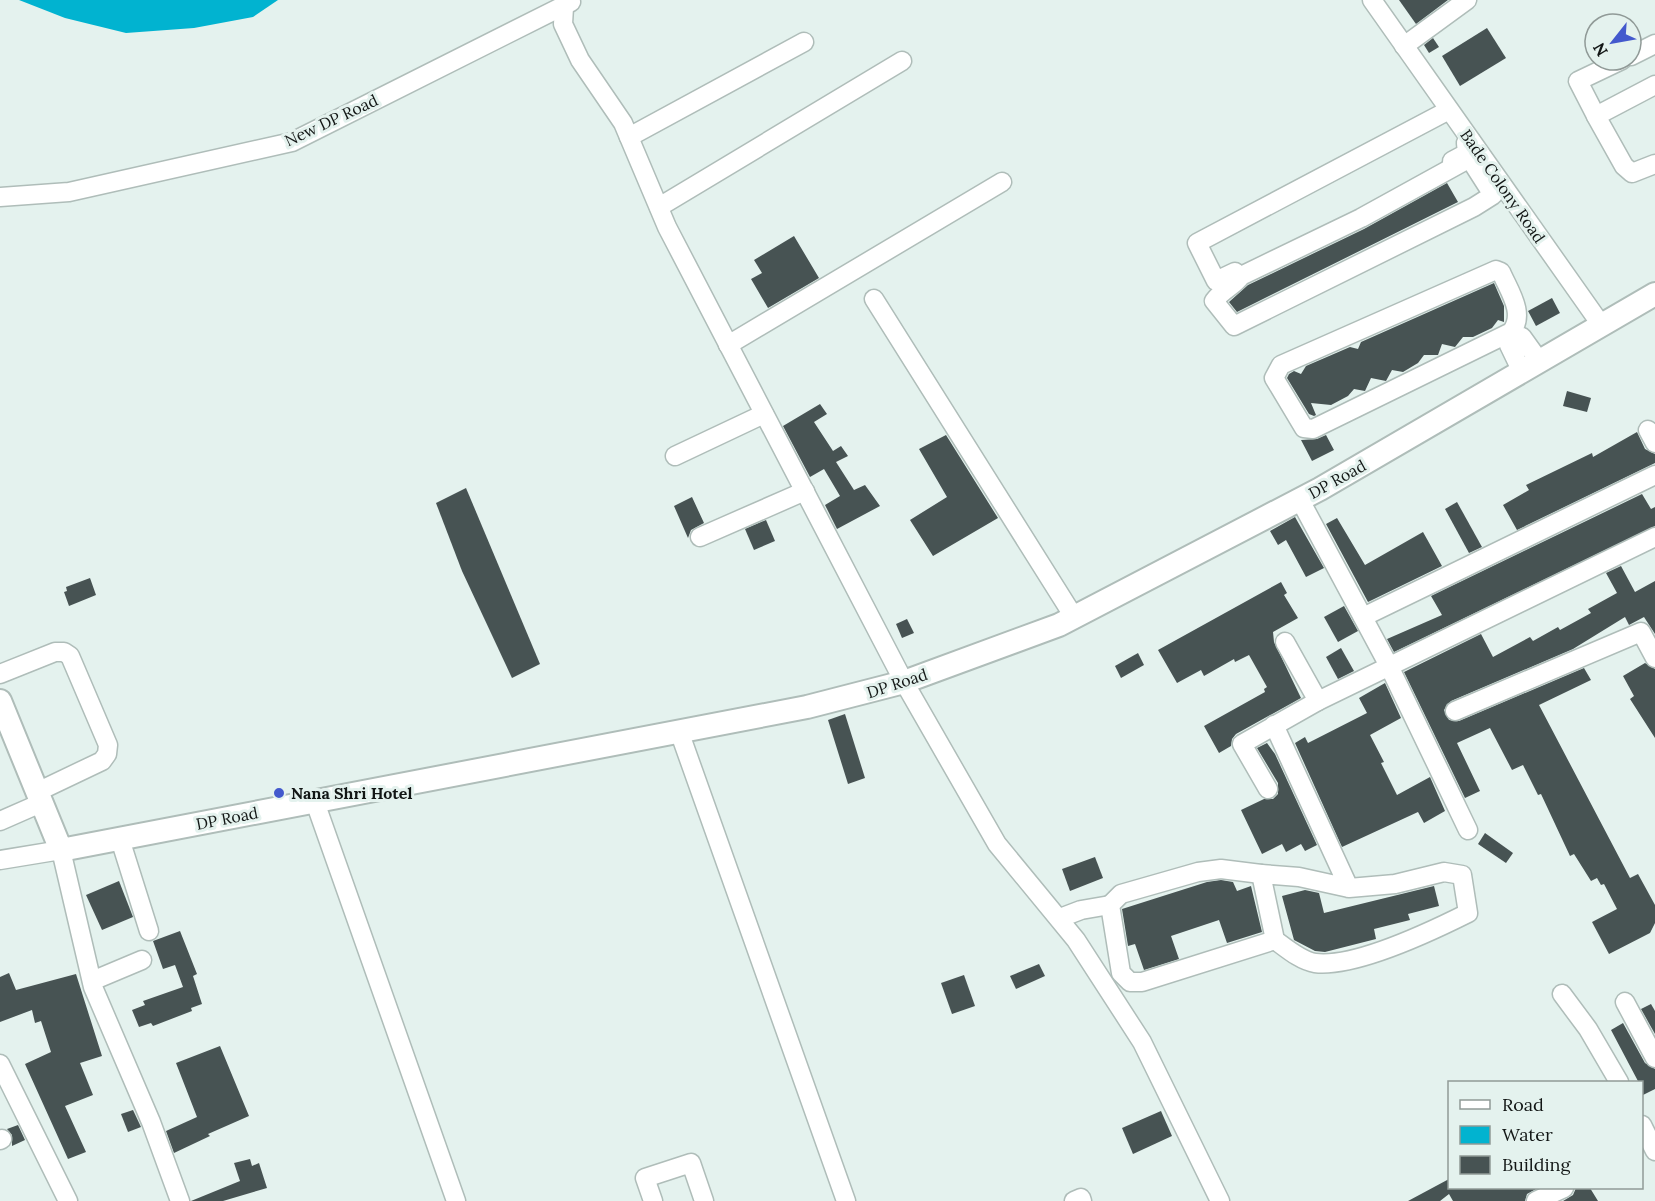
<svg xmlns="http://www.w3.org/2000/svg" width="1655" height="1201" font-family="Lora,serif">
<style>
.water{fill:#01b3d0}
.building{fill:#475353}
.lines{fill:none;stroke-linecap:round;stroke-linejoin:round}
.minor-casing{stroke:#afbdb9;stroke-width:21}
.tertiary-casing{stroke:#afbdb9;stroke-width:26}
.minor{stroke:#fff;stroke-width:18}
.tertiary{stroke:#fff;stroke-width:22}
.poi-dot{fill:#4359cd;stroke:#e4f2ee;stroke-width:2}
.labels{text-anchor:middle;stroke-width:6;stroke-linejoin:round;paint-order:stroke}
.street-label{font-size:16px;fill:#121615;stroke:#e4f2ee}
.poi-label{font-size:16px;font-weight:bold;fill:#121615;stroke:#e4f2ee;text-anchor:start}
</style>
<rect width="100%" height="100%" fill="#e4f2ee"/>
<path class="water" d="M19,0H278L253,17L194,28L126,33L65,18Z"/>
<g class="building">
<path d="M1399,0H1448L1416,24Z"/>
<path d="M1487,28L1506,58L1460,86L1442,56Z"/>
<path d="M1433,38L1439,47L1429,53L1424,45Z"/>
<path d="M1447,183L1458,202L1237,312L1229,302L1248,285L1364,229Z"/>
<path d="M794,236L819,278L768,308L751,279L762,273L754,260Z"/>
<path d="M1494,283L1504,306V322L1498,320L1492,328L1473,337H1463L1455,347L1442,344L1438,355H1424L1418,363L1403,372L1392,370L1386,381L1371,378L1365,391L1354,389L1348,396L1331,405L1311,403L1316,415L1314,416L1309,414L1287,378L1289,374L1294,371L1301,374L1306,366L1350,347L1358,349L1361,342Z"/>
<path d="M1552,298L1560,313L1536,326L1528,311Z"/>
<path d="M1567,391L1591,398L1587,412L1563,406Z"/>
<path d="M820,404L827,414L814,422L833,451L841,446L848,456L836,462L854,490L865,485L880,506L837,529L825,505L840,496L824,469L810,477L783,426Z"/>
<path d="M1637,432L1645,449L1655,454V463L1517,530L1503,505L1529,490L1526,485L1592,453L1593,457Z"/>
<path d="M946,435L998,518L933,556L910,520L947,497L919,449Z"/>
<path d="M1326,435L1334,450L1312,461L1301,440L1317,439Z"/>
<path d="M466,488L540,664L512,678L462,571L436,503Z"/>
<path d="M1642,494L1651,509L1655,507V526L1394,652L1387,639L1442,615L1431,596Z"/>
<path d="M692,497L704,523L691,530L688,538L674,506Z"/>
<path d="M1457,502L1482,547L1469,553L1445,509Z"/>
<path d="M1295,517L1324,568L1306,577L1286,540L1278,545L1270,531Z"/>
<path d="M1337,518L1365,565L1423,532L1442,566L1368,602L1326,524Z"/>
<path d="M766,520L775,541L754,550L745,529Z"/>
<path d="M1621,566L1635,592L1655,581V634L1644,617L1629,625L1625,617L1573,649L1451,701L1444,710L1449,720L1459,721L1584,668L1591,680L1539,705L1630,878L1638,874L1655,905V923L1650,933L1609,954L1592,922L1617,909L1604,884L1601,885L1597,878L1591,881L1574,854L1570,856L1541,794L1538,795L1523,765L1512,770L1490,728L1457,743L1480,791L1465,798L1404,672L1481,634L1493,657L1530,637L1533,641L1558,627L1560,630L1591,613L1588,609L1617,593L1606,573Z"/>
<path d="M90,578L96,595L69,606L64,592L67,591L66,587Z"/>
<path d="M1281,582L1287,593L1284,595L1298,618L1273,632L1274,642L1301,698L1236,734L1232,739L1231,746L1219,753L1204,726L1265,692L1264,689L1267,687L1249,655L1235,662L1234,659L1204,676L1201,670L1177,683L1158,650Z"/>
<path d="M1344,606L1358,631L1338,642L1324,617Z"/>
<path d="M907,619L914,633L902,638L896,624Z"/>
<path d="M1341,648L1354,671L1338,679L1326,657Z"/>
<path d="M1138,653L1144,665L1121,678L1115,666Z"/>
<path d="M1645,663L1655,669V738L1630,699L1634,696L1623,676Z"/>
<path d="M1385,683L1401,718L1370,735L1384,762L1381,763L1397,795L1430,777L1445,811L1424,823L1418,812L1342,847L1295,743L1305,737L1308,743L1367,713L1359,698Z"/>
<path d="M845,714L865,778L848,784L828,720Z"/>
<path d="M1267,743L1275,754L1317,845L1305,851L1301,844L1286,852L1282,844L1262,854L1241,810L1264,799H1273L1278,794V783L1257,748Z"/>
<path d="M1485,833L1513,853L1506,863L1478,844Z"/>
<path d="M1095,857L1103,878L1070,891L1062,869Z"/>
<path d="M1221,880L1233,882L1237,891L1251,886L1262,932L1227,943L1219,920L1171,936L1179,959L1144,970L1135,944L1128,946L1122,909L1207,882Z"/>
<path d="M119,881L133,917L102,930L86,895Z"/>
<path d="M1434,886L1439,906L1408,914L1410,920L1374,929L1376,939L1325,952L1315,951L1294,940L1282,896L1305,890L1319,893L1324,913Z"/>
<path d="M180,931L197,974L193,976L202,1004L191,1008L192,1011L153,1026L151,1023L139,1027L132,1010L145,1005L143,1001L183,987L175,965L163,969L153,941Z"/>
<path d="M1039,964L1045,976L1016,989L1010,976Z"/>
<path d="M9,973L16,990L76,974L102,1056L80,1063L93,1095L65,1106L86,1152L68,1159L25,1064L51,1052L41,1021L35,1023L32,1010L0,1022V977Z"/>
<path d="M964,975L975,1006L952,1014L941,983Z"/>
<path d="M1651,1004L1655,1011V1034L1641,1009Z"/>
<path d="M1623,1023L1645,1063L1655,1069V1089L1641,1096V1083H1639L1611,1030Z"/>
<path d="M220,1046L249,1116L208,1134L210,1136L174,1153L166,1131L197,1117L176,1063Z"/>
<path d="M133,1110L141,1127L128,1132L121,1114Z"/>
<path d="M1161,1111L1172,1136L1133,1154L1122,1128Z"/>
<path d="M18,1125L25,1140L12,1146V1135L7,1129Z"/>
<path d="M250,1159L252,1166L259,1163L267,1188L223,1201H191L240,1181L234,1163Z"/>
<path d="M1449,1179V1188H1538L1527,1194L1525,1201H1453L1449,1194L1440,1201H1408Z"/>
<path d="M1576,1188H1590L1598,1201H1563L1573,1195Z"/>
</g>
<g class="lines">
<defs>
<g id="minor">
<path d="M1372,0L1602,326"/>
<path d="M564,7L563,24L580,60L623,123L667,227L904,682L997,844L1076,940L1142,1042L1220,1201"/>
<path d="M1404,46L1467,0"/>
<path d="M1631,56L1655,44"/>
<path d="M1655,85L1596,116L1624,166L1632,173L1655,164"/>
<path d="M1596,116L1578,81L1622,60"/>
<path d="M629,137L804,42"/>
<path d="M1470,159L1493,195L1474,207L1234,326L1214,301C1222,290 1234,286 1241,276L1361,218L1479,153"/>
<path d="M1452,161L1467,153L1466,143L1471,141"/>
<path d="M0,197L69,192L292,142L571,2"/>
<path d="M659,207L902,61"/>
<path d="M1496,270L1501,272C1509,291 1526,314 1511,332L1313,429L1304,428L1274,378L1281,365Z"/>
<path d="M1235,272L1216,281L1197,243L1449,110"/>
<path d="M874,299L1074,617"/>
<path d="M728,345L1002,182"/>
<path d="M1522,372L1509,345L1515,338L1522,337L1540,362"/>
<path d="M1648,430L1655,443"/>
<path d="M675,456L764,414"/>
<path d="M1300,500L1389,666L1468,830"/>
<path d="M700,537L805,491"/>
<path d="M1363,617L1655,475"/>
<path d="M1285,642L1318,701"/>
<path d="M0,674L55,652H64L70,656L108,745L107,754L102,761L37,792"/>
<path d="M1455,711L1641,632L1655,658"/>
<path d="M1274,725L1349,888L1395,884L1444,872L1462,875L1468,913C1432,931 1355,968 1315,963C1301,961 1286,948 1275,940L1261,874L1299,877L1349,888"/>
<path d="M679,731L846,1201"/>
<path d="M1268,789L1242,744L1318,701L1655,537"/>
<path d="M315,802L456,1201"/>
<path d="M0,821L41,803"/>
<path d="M120,839L149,931"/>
<path d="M0,860L61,850L93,987L151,1122L180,1201"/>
<path d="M1261,874L1221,869L1198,872L1121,894L1110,905L1121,973L1130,982H1142L1275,940"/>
<path d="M1060,918L1081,910L1110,905"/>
<path d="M92,981L142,960"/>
<path d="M1562,994L1588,1029L1619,1082"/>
<path d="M1625,1002L1655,1058"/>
<path d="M0,1064L68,1201"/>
<path d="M1642,1125L1655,1151"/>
<path d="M0,1140L2,1139"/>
<path d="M653,1201L645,1178L691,1163L704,1201"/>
<path d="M1074,1201L1081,1198L1082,1201"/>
<path d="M1536,1201L1564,1188"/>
</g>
<path id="tertiary" d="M0,701L61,850L807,707L904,682L1059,625L1320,489L1655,294"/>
</defs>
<use href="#minor" class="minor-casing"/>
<use href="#tertiary" class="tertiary-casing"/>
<use href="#minor" class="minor"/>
<use href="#tertiary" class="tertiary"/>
</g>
<circle class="poi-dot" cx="279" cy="793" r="6"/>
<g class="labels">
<g class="street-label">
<text transform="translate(331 120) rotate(-25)" y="6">New DP Road</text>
<text transform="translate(1503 186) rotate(55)" y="6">Bade Colony Road</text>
<text transform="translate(1337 479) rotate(-29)" y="6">DP Road</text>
<text transform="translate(897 683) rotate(-18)" y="6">DP Road</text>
<text transform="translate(227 818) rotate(-11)" y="6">DP Road</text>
</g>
<g class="poi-label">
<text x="291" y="799">Nana Shri Hotel</text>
</g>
</g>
<rect x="1448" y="1081" width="195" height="108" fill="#e4f2ee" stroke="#909a97" stroke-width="1.5"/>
<rect x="1460" y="1100" width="30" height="9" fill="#ffffff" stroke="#909a97" stroke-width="1.5"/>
<text x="1502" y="1111" font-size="18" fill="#121615">Road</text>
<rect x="1460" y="1126" width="30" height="18" fill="#01b3d0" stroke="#909a97" stroke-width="1.5"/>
<text x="1502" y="1141" font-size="18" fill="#121615">Water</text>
<rect x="1460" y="1156" width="30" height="18" fill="#475353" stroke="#909a97" stroke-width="1.5"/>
<text x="1502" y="1171" font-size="18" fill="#121615">Building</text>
<g transform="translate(1613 42) rotate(239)"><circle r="28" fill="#e4f2ee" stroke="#909a97" stroke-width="1.5"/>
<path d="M0-4.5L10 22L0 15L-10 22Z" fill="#4359cd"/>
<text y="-9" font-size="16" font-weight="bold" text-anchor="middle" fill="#121615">N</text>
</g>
</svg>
